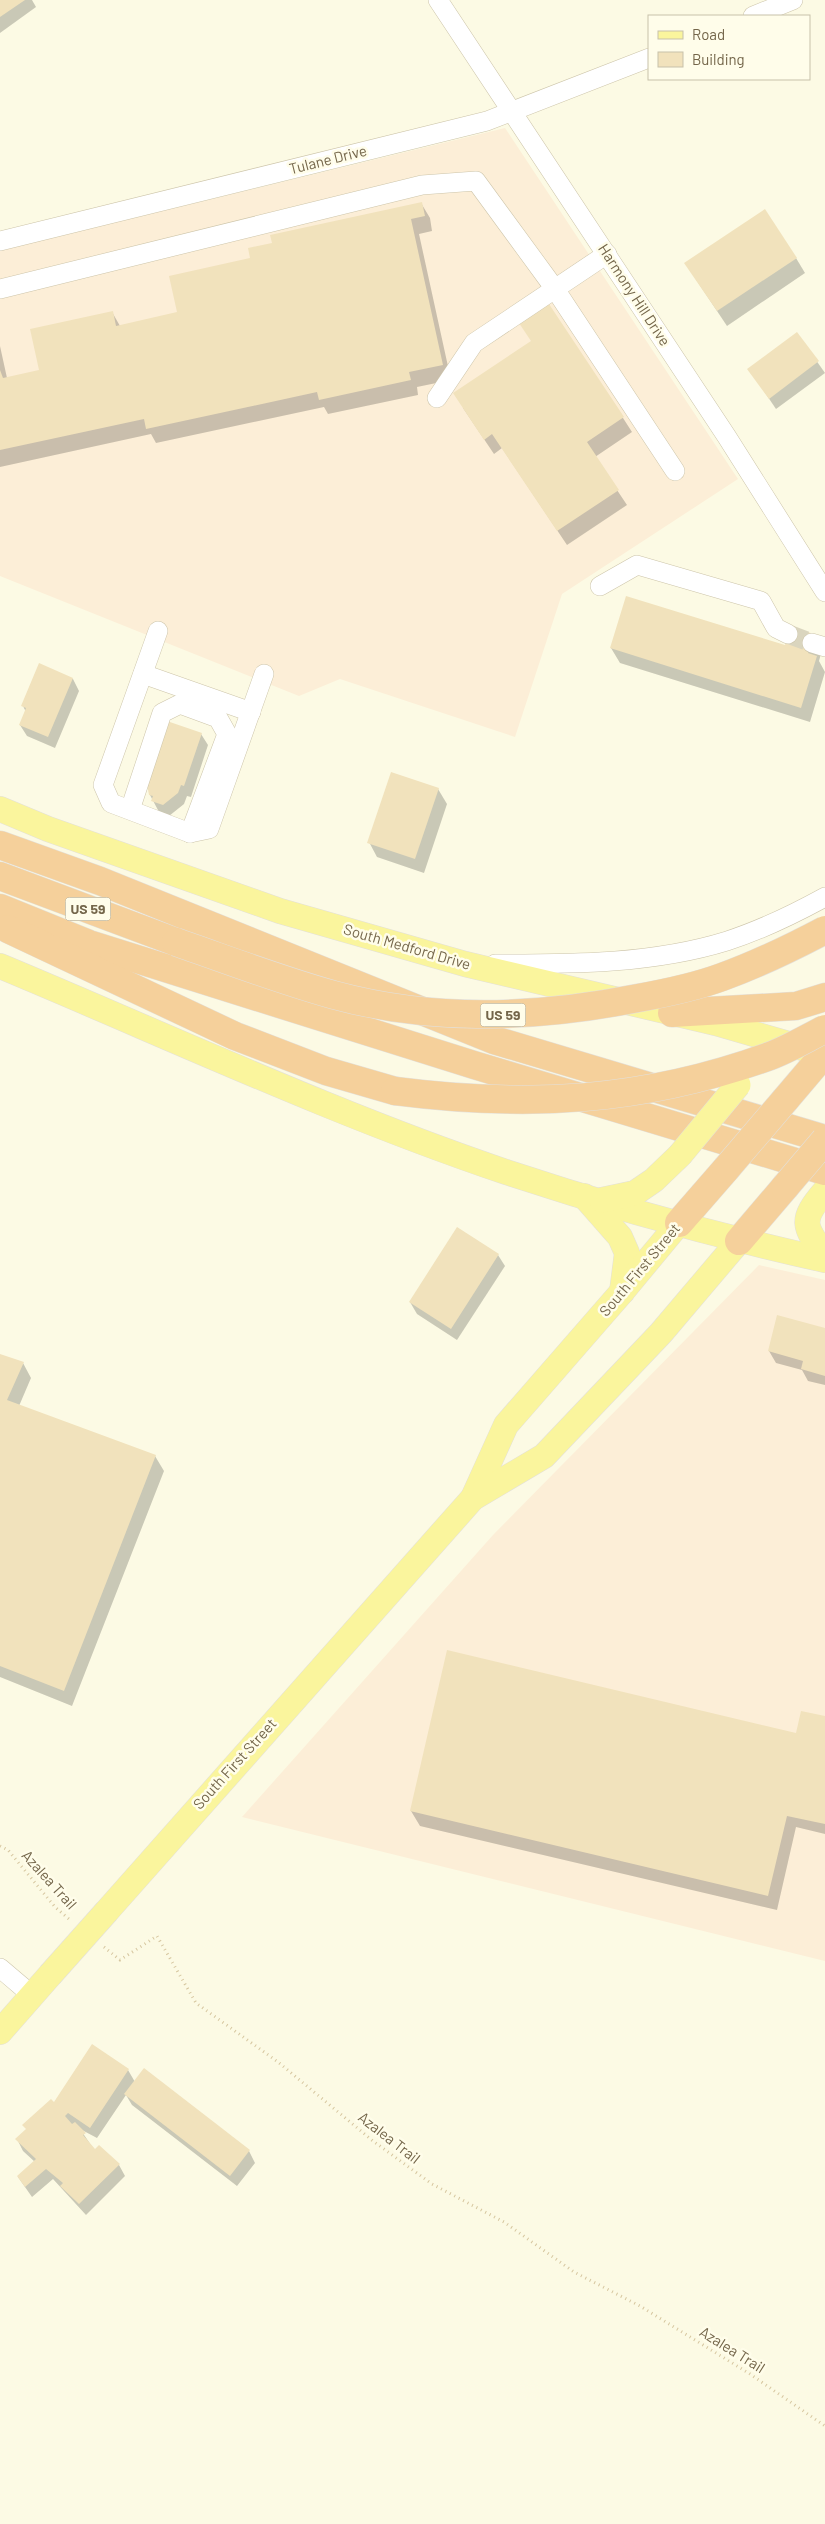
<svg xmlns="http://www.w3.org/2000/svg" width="825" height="2524" font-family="Barlow,sans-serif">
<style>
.commercial{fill:#fceed7}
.shadow{fill:#0003}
.building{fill:#f1e2bc}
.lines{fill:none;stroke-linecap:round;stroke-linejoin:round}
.minor-tunnel{stroke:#dad5be;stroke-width:19;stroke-dasharray:19 9;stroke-linecap:butt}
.minor-casing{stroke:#cdc5aa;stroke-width:20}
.major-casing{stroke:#e3e0db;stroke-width:26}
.highway-casing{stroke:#e3e0db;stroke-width:29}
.path{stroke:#d6c69f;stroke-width:3;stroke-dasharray:1 4;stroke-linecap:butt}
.minor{stroke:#fff;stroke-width:19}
.major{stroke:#faf59d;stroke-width:25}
.highway{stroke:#f5d09b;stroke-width:28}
.major-bridge-casing{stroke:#e3e0db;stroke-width:26;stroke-linecap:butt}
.highway-bridge-casing{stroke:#e3e0db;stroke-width:29;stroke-linecap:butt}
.major-bridge{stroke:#faf59d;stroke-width:25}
.highway-bridge{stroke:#f5d09b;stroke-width:28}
.labels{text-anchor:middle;stroke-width:5;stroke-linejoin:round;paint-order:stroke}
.shield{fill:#fffdea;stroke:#9e937a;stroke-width:1}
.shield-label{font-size:14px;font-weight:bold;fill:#74664a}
.street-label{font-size:15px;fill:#74664a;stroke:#fffdea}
</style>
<rect width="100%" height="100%" fill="#fcfae4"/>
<g class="commercial">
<path d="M505,128L738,479L562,594L515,737L340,679L299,696L0,576V250Z"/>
<path d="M759,1265L825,1280V1961L242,1817L493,1535Z"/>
</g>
<g class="shadow">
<path d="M0,0H32L36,7L0,33Z"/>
<path d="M421,203L430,218L432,231L419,234L451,380L417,387L418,395L328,414L324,407L156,443L151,434L0,467V346L7,378L40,371L112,312L120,326L179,313L251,259Z"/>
<path d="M796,258L805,273L727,326L695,278Z"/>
<path d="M797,333L825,373L776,409L749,369Z"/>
<path d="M532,342L623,418L632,432L595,457L627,505L567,545L502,448L494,454L463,408Z"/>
<path d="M786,647L822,650L819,661L825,672L810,722L620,663L611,648Z"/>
<path d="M40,665L73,679L79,691L55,748L27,736L20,725L26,712L23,706Z"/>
<path d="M201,734L208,745L191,797L187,796L184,804L169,816L159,812L150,795Z"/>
<path d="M438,789L447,804L424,873L377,857L369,842Z"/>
<path d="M498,1255L505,1266L457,1340L417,1314L410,1302Z"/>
<path d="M778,1317L825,1329V1385L808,1381L802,1370L776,1363L769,1351Z"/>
<path d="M0,1355L23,1363L31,1378L19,1406L155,1456L164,1471L72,1706L0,1677Z"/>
<path d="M825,1717V1834L796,1827L777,1910L420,1826L411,1811L797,1734Z"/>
<path d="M93,2046L128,2070L135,2082L249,2151L255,2163L237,2186L132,2105L126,2095L97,2138L80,2129L95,2151L119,2165L125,2176L86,2215L53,2179L32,2197L18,2177L35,2162L23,2151L17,2139L55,2104Z"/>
</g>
<g class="building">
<path d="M0,0H25L0,17Z"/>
<path d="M422,202L425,216L411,219L443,365L409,372L411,380L319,400L317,392L146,429L144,419L0,450V370L3,378L39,370L30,329L113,311L116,326L177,312L169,276L250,258L248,248L272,243L270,235Z"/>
<path d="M765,209L797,258L717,311L684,263Z"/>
<path d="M549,304L624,417L587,442L619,490L557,531L492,434L484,440L453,393L531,341L519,323Z"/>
<path d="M797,332L819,361L769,399L747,369Z"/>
<path d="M626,596L785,645L791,627L814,634L808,653L817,656L801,708L610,648Z"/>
<path d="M39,663L73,678L48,737L19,725L26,708L21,706Z"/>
<path d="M164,720L202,733L184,786L181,785L178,793L163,805L151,801L153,796L149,795L147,784Z"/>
<path d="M391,772L439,788L415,859L367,843Z"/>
<path d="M457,1227L499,1254L451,1329L409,1302Z"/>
<path d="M777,1315L825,1328V1376L801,1369L803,1361L768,1351Z"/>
<path d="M0,1354L24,1362L7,1400L156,1455L64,1691L0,1666Z"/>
<path d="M447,1650L796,1733L801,1711L825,1716V1824L787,1816L768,1896L410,1811Z"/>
<path d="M92,2044L129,2069L90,2128L68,2113L65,2116L72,2124L75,2122L86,2133L83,2135L95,2149L99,2145L120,2164L79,2204L60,2186L63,2183L46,2169L25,2187L17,2176L36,2159L15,2139L26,2129L22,2125L51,2099L54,2102Z"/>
<path d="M144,2068L250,2150L230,2176L124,2094Z"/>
</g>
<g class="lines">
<path class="minor-tunnel" d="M788,634L812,643"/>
<defs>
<g id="minor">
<path d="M438,0L727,437L825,592"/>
<path d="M753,16L793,0"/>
<path d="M0,241L487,121L649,58"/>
<path d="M0,289L422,185L476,181L555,289L675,471"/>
<path d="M437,398L474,343L607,254"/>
<path d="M600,586L637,565L761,601L776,628L788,634"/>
<path d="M812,643L825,647"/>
<path d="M143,674L251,712"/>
<path d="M130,810L162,713L180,704L218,718L227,734L190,833L111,803L103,785L158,631"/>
<path d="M190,833L209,829L264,674"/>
<path d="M495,964C573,964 653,964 727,941C761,930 794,914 825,897"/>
<path d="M0,1968L33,1996"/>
</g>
<g id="major">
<path d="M0,809L48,829L280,911L465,964L716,1023L806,1049"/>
<path d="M0,966C168,1036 334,1114 506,1172C611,1207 718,1236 825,1260"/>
<path d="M825,1191C800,1220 803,1226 825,1255"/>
<path d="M584,1196L620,1237L627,1253L622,1292"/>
<path d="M602,1200L635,1193L654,1180L680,1155"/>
<path d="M473,1498L506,1425L621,1293L679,1223"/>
<path d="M107,1911L473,1498L544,1456L661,1333L739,1241"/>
<path d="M0,2032L50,1975"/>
</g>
<g id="highway">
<path d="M0,845L100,881L494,1040L825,1139"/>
<path d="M0,876L176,942"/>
<path d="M0,908L89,944L474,1065L825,1171"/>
<path d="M8,929L235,1036L326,1071L395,1091"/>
<path d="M672,1013L796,1006L825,997"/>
<path d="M785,1100L825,1053"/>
<path d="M679,1223L726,1169"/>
<path d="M739,1241L785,1187"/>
</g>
</defs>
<use href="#minor" class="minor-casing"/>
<use href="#major" class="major-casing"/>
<use href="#highway" class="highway-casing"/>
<g class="path">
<path d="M0,1846L8,1850L55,1907L70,1920"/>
<path d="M104,1947L120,1960L157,1936L196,2003L278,2062L373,2141L432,2184L504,2222L574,2272L640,2306L750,2374L825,2426"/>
</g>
<use href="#minor" class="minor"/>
<use href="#major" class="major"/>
<use href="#highway" class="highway"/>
<defs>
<g id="major-bridge">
<path d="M680,1155L738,1085"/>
<path d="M50,1975L107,1911"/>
</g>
<g id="highway-bridge">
<path d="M176,942C228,960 280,980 334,995C433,1022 538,1018 638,998C666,993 695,987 722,977C758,964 791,948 825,930"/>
<path d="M395,1091C528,1108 643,1102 770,1056C789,1049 807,1038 825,1029"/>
<path d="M726,1169L785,1100"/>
<path d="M785,1187L825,1140"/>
</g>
</defs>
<use href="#major-bridge" class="major-bridge-casing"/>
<use href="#highway-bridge" class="highway-bridge-casing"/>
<use href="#major-bridge" class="major-bridge"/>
<use href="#highway-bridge" class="highway-bridge"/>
</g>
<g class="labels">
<g class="shield">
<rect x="65.5" y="897.5" width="45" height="23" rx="4"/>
<rect x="480.5" y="1003.5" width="45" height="23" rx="4"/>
</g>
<g class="shield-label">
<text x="88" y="914">US 59</text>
<text x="503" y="1020">US 59</text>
</g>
<g class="street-label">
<text transform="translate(328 160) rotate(-14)" y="5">Tulane Drive</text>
<text transform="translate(634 295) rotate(57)" y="5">Harmony Hill Drive</text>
<text transform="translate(407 947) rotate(16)" y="5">South Medford Drive</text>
<text transform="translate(640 1270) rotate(-50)" y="5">South First Street</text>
<text transform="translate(235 1764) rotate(-48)" y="5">South First Street</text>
<text transform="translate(49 1880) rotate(48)" y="5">Azalea Trail</text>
<text transform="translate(389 2138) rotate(38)" y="5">Azalea Trail</text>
<text transform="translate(732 2350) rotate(32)" y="5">Azalea Trail</text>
</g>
</g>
<rect x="648" y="15" width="162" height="65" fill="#fffdea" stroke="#c7c1aa"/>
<rect x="658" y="31" width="25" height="8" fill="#faf59d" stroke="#c7c1aa"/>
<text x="692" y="40" font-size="15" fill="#74664a">Road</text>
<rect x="658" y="52" width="25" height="15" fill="#f1e2bc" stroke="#c7c1aa"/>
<text x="692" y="65" font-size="15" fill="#74664a">Building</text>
</svg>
